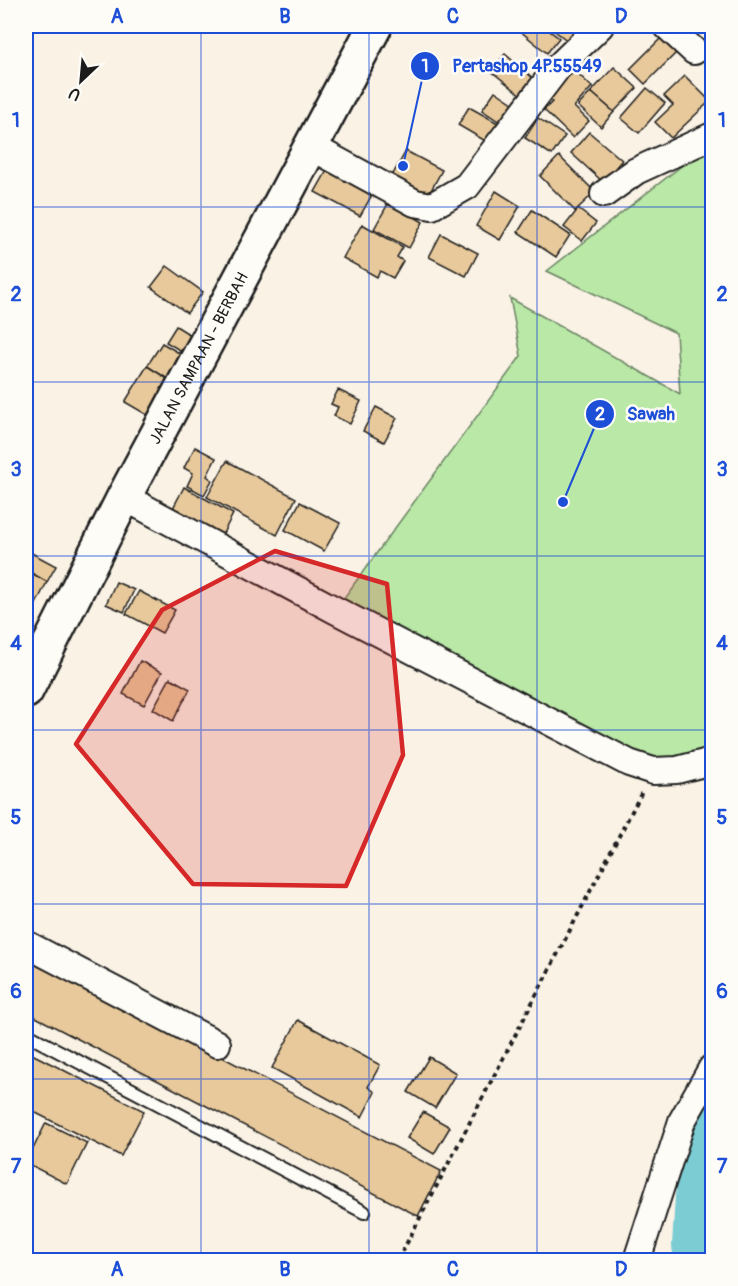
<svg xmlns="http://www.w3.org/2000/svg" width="738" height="1286" font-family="Pangolin,sans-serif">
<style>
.green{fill:#b9e8a7;stroke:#6a8262;stroke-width:1.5}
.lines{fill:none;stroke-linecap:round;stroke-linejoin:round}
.river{stroke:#7bccd4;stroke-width:42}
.building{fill:#e8c99b;stroke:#1c1c1c;stroke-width:1.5}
.service-casing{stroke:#1c1c1c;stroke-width:16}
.minor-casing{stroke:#1c1c1c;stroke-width:30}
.secondary-casing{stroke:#1c1c1c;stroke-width:38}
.path{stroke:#1c1c1c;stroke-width:4;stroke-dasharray:4.5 4.5;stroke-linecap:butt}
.service{stroke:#fdfcf7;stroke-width:12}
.minor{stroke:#fdfcf7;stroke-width:26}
.secondary{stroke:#fdfcf7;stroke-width:33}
.marked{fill:#d62828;fill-opacity:0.2;stroke:#d62828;stroke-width:4.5;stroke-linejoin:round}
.grid{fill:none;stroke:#1d4ed8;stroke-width:1.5;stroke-opacity:0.55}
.labels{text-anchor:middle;stroke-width:5;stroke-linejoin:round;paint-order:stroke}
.street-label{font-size:16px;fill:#1c1c1c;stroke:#fdfcf7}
.leader{fill:none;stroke:#1d4ed8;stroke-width:2}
.callout-dot{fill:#1d4ed8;stroke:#fdfcf7;stroke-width:2}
.mark-label{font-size:18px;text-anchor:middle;font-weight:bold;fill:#fff}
.callout-label{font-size:18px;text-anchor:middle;font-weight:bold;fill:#1d4ed8;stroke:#fdfcf7;stroke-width:5;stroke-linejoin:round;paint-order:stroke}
.neatline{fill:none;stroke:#1d4ed8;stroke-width:2}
.grid-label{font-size:20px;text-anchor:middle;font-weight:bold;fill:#1d4ed8}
</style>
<rect width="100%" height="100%" fill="#f9f2e5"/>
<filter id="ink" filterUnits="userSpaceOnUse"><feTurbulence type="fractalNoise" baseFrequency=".0167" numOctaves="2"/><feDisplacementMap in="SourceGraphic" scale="12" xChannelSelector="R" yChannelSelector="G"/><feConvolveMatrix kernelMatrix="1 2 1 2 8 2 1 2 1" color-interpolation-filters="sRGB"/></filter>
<g filter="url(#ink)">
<path class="green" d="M712,142V755L653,771L335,610L521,356L510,298L680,394L676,333L547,271Z"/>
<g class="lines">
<path class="river" d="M695,1260L693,1245L699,1150L712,1091"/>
</g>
<g class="building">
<path d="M514,26H543L559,38L547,53Z"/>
<path d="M548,26H576L579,28L568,41Z"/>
<path d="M665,34L680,49L645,84L630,69Z"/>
<path d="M505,54L534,79L521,95L491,71Z"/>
<path d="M614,67L637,88L614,112L591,92Z"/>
<path d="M572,68L592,87L574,107L589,121L573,138L544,110L552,102L546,96Z"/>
<path d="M685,76L710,101L671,138L655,122L673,105L664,96Z"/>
<path d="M647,88L665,103L639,133L621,118Z"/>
<path d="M495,91L523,110L510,129L482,110Z"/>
<path d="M591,92L614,112L601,127L578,106Z"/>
<path d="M469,107L505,127L494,146L458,125Z"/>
<path d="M538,118L565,136L552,155L525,138Z"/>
<path d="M589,132L622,160L603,182L571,153Z"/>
<path d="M406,151L442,170L428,196L392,176Z"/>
<path d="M559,156L595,192L575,211L540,176Z"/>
<path d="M328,169L373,193L360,216L315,192Z"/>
<path d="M496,191L520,206L500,240L476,226Z"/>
<path d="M389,202L423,222L409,248L374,229Z"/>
<path d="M578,209L596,223L582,241L564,227Z"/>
<path d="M532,210L570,235L556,257L518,232Z"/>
<path d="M362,224L403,247L397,257L403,261L393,278L380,271L377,277L343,258Z"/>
<path d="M441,234L478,253L466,276L429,257Z"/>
<path d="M167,266L203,292L187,313L151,287Z"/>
<path d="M176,326L197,339L188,355L166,342Z"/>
<path d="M162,343L186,357L171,381L147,366Z"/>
<path d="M147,366L171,381L149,416L125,402Z"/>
<path d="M338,390L361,401L350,424L334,416L338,407L331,404Z"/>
<path d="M376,407L397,418L384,442L363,431Z"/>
<path d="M195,447L216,458L207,476L212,480L204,495L187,486L193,473L184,468Z"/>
<path d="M227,461L296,498L277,535L207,497Z"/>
<path d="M184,487L233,514L220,539L171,512Z"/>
<path d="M300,502L340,523L324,551L285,530Z"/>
<path d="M26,550L56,566L47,582L26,570Z"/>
<path d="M26,570L47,582L34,608L26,603Z"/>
<path d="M116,582L134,590L124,612L106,604Z"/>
<path d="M139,591L175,610L162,633L126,614Z"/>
<path d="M140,661L162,672L144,705L123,694Z"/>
<path d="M170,678L190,689L173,721L153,709Z"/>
<path d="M26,955L441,1171L418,1216L26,1012Z"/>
<path d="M298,1020L380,1065L368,1087L375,1092L362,1117L272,1068Z"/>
<path d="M26,1051L144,1111L121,1156L26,1108Z"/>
<path d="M429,1057L456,1073L435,1108L408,1092Z"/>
<path d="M423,1112L450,1127L434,1154L407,1138Z"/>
<path d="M46,1123L87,1143L67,1184L26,1163Z"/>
</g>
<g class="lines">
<defs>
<path id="service" d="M26,1034L364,1212"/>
<g id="minor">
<path d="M667,26L694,51"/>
<path d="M310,146L415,203L432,206L467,186L558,67L600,26"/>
<path d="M604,194L636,171L712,136"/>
<path d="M124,497L335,610L629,763L653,771L677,770L712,761"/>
<path d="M26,944L217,1044"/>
<path d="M637,1260L682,1121L712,1068"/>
</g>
<g id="secondary">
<path id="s1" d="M26,691L124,497L375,26"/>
</g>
</defs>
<use href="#service" class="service-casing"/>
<use href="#minor" class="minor-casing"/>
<use href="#secondary" class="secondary-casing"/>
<path class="path" d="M398,1260L643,790"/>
<use href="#service" class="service"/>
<use href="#minor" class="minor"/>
<use href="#secondary" class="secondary"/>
</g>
</g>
<path class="marked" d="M275,551L387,584L403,755L346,886L193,884L76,744L162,610Z"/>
<path class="grid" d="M201,26V1260M369,26V1260M537,26V1260M26,207H712M26,382H712M26,556H712M26,730H712M26,904H712M26,1079H712"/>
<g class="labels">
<g class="street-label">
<text dy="6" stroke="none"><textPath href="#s1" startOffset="375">JALAN SAMPAAN - BERBAH</textPath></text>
</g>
</g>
<path class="leader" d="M403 166L425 66M563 502L600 414"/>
<g class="callout-dot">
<circle cx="403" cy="166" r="6"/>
<circle cx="563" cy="502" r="6"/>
<circle cx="425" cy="66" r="15"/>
<circle cx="600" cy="414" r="15"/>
</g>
<g class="mark-label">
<text x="425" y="72">1</text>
<text x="600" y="420">2</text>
</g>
<g class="callout-label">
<text x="527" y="72">Pertashop 4P.55549</text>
<text x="651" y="420">Sawah</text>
</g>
<rect width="738" height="1286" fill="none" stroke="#fdfcf7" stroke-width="66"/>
<g transform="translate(81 81) rotate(206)" stroke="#fdfcf7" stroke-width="4.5" paint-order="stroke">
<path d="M0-4.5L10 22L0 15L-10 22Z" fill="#1c1c1c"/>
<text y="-9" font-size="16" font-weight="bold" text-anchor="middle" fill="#1c1c1c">U</text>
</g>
<rect x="33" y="33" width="672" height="1220" class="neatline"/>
<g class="grid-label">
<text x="117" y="23">A</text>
<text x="285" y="23">B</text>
<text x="453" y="23">C</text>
<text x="621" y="23">D</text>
<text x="16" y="127">1</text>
<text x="722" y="127">1</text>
<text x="16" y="301">2</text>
<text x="722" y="301">2</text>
<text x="16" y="476">3</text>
<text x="722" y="476">3</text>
<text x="16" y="650">4</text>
<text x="722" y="650">4</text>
<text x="16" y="824">5</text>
<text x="722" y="824">5</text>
<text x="16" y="998">6</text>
<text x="722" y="998">6</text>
<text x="16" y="1173">7</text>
<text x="722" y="1173">7</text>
<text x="117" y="1276">A</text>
<text x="285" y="1276">B</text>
<text x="453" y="1276">C</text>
<text x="621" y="1276">D</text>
</g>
</svg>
